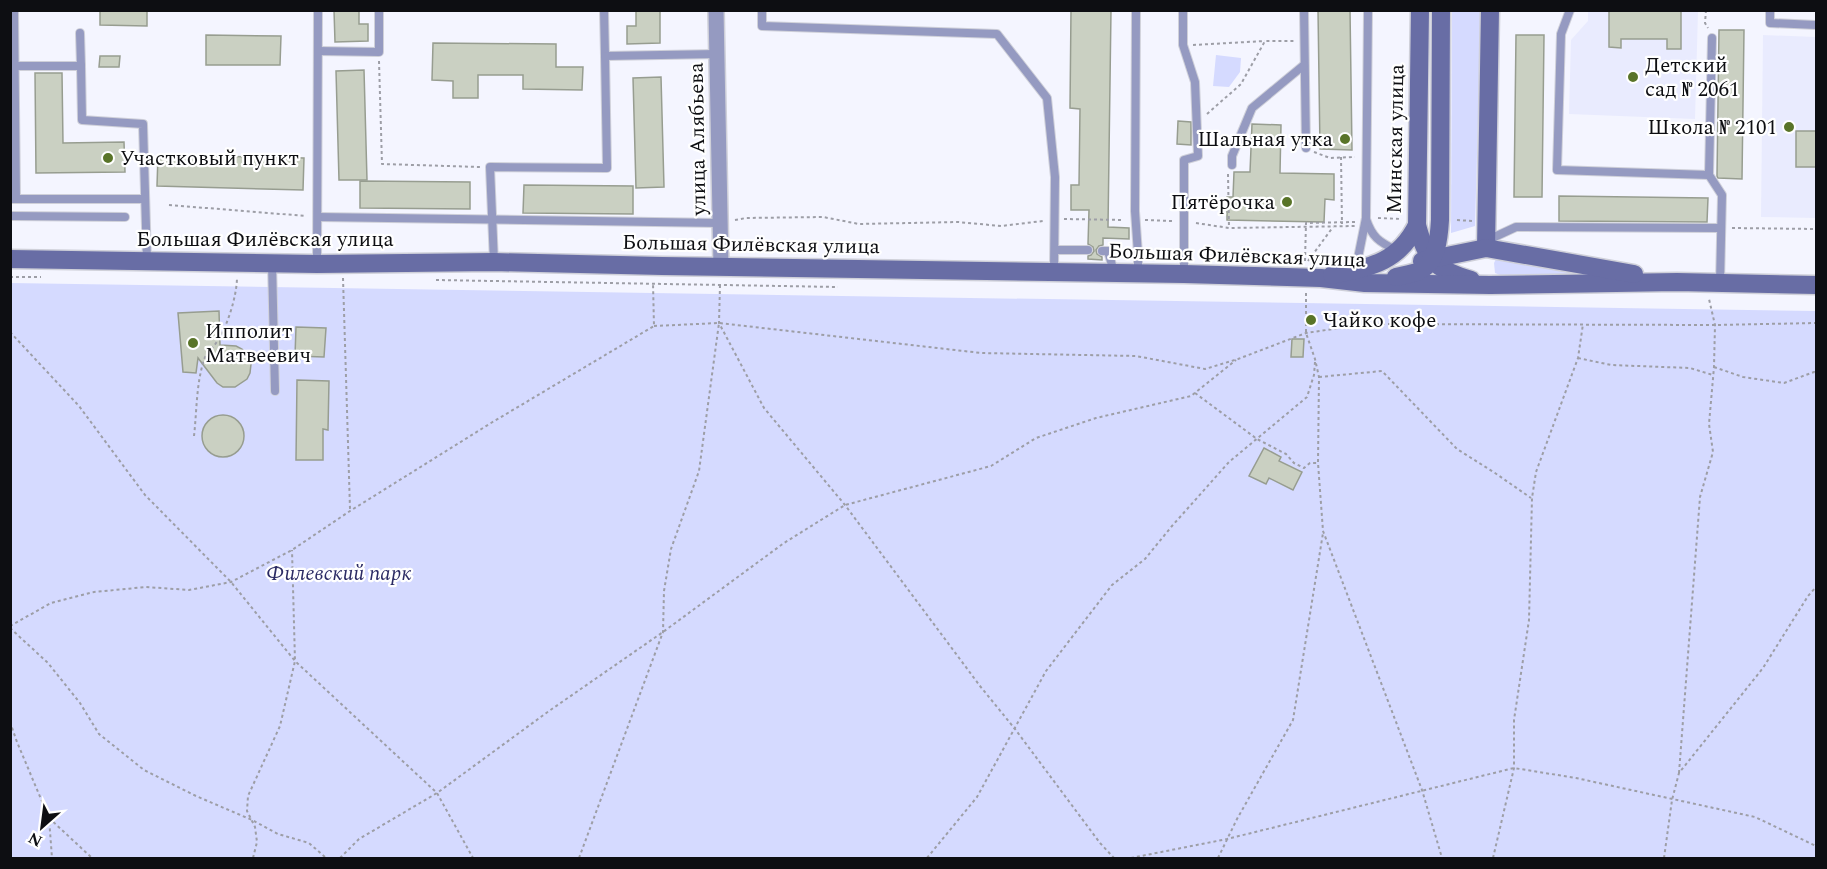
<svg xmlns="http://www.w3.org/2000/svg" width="1827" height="869" font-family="Spectral,serif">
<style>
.built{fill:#e9ebfe}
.green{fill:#d5daff}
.building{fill:#cad0c2;stroke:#979d90;stroke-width:1.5}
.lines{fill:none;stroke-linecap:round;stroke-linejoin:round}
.lane-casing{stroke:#cfd0d9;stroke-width:10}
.street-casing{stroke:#cfd0d9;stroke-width:18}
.secondary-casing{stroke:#cfd0d9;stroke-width:21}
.path{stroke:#9d9ea6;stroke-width:2;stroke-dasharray:3 3;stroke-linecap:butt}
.lane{stroke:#959ac1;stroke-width:8}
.street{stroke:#959ac1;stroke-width:15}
.secondary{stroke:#686da5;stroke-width:18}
.poi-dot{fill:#597428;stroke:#fff;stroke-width:2}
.labels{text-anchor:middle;stroke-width:4.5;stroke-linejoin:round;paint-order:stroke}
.poi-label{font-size:21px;fill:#0d0e12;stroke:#fff;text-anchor:start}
.street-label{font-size:21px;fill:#0d0e12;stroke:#fff}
.park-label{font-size:21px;font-style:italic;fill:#2b2b64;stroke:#fff}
</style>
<rect width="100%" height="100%" fill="#f4f5ff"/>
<g class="built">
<path d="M1588,11H1698L1695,119L1569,114L1571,40L1588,21Z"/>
<path d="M1763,35L1816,37V218L1761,217Z"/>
</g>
<g class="green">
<path d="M1452,11H1481L1475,226L1451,233Z"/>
<path d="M1216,55L1241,58L1240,72L1229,87L1213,86Z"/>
<path d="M1496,259H1514L1611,279L1500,275L1495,273L1494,263Z"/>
<path d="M10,283L1816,311V858H11Z"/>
</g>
<g class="building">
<path d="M100,10H147V26L100,25Z"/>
<path d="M334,10H359V24H368V41L335,42Z"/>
<path d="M636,10H660V43L627,44V26H636Z"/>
<path d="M1071,10H1111L1108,227L1129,228V239L1103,238V245L1099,246L1096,250L1097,254L1102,257V260L1088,259V256L1091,255L1094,251L1093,247L1088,244L1089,210H1071V185H1079L1080,109L1070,108Z"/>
<path d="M1318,10H1350L1352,150L1320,149Z"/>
<path d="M1609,10L1681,11V49H1667V39H1621V48L1609,47Z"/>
<path d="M1719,30H1744L1742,179L1718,178L1717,176Z"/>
<path d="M206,35L281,36L280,65H206Z"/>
<path d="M1516,35H1544L1542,197H1514Z"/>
<path d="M433,43L556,44V67H583L582,90L523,89V75H478V98H453V81L432,80Z"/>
<path d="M100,56H120L119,67H99Z"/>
<path d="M364,70L367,180H339L336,71Z"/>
<path d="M35,73H62L63,143L124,142L125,172L36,173Z"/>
<path d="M661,77L664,187L636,188L633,78Z"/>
<path d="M1178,121L1191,122V145L1177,144Z"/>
<path d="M1252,124L1281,125L1280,173L1334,174V200L1325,199L1324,222L1227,220V197H1233L1234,172H1250Z"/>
<rect x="1796" y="131" width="20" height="36"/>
<path d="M158,155L304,158L303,190L157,186Z"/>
<path d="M360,181L470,182V209L360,208Z"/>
<path d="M524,185L633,186V214L523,213Z"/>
<path d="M1559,196L1708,198L1707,222L1559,221Z"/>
<path d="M219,311L220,345L236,346L242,349L249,357L251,364L250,373L247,379L235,387H223L217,383L198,358L196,373L183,372L178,313Z"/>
<path d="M296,327L326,328L324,357L295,356Z"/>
<path d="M1292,339H1304L1303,357H1291Z"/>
<path d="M297,380L329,381L328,430L323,429V460H296Z"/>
<circle cx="223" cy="436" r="21"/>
<path d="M1264,448L1281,457L1279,461L1302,472L1293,490L1269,478L1266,484L1249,476Z"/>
</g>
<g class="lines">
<defs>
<g id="lane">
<path d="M14,10L16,199"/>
<path d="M604,10L605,56L717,54"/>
<path d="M762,10V26L997,34L1047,98L1055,177L1054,271"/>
<path d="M1183,10V45L1195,82L1198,156L1184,160V274"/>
<path d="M1304,10L1306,148"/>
<path d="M1570,10L1561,34L1557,170L1709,175L1712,38"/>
<path d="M1770,10V23L1816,25"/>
<path d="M1136,12L1135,211L1138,254V273"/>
<path d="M80,33L81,66"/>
<path d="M318,51L379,52V10"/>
<path d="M10,66H81L82,120L143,124L147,261"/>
<path d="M1232,165V156L1252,108L1304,65"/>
<path d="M1709,175L1722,195L1720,283"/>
<path d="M10,199H144"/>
<path d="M10,216L125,217"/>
<path d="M318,217L720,223"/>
<path d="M1366,219C1372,237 1379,242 1396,250"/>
<path d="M1488,240L1516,227L1721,228"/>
<path d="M1055,250H1088"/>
<path d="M1102,251H1108L1114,272"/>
<path d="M494,262L490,167L607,168L605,56"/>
<path d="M272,263L275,391"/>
<path d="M317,264L318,10"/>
<path d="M1354,269L1358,258L1366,218L1368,10"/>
</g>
<path id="street" d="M716,10L721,267"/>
<g id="secondary">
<path d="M1417,225C1426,260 1436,270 1471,280"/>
<path d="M1486,248L1490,10"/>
<path d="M10,259L317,264L494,262L662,266L1184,274L1321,278L1365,283L1490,285L1677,282L1816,285"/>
<path d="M1422,261L1486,248L1634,274"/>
<path d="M1332,275C1370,267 1398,263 1417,225L1420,10"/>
<path d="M1396,277C1404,275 1412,274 1419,271C1437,263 1439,237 1440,220L1441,10"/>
</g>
</defs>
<use href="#lane" class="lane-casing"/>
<use href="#street" class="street-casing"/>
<use href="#secondary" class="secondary-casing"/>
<g class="path">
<path d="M1706,10L1705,23L1708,28"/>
<path d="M1193,45L1265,41"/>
<path d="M379,61L382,164L480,167"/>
<path d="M1207,114L1241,84L1265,41H1294"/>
<path d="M1314,152L1330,158L1355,157"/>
<path d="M1341,157L1342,224"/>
<path d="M1228,174L1229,228"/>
<path d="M169,205L306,216"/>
<path d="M1378,218L1402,219"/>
<path d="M1064,219L1124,220"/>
<path d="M735,220L746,218L823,217L859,224L958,222L1001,226L1043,221"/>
<path d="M1145,220L1172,221"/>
<path d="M1457,220L1472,221"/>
<path d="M1196,223L1229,228L1355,226"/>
<path d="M1732,228L1816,229"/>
<path d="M667,249L697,250"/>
<path d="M1305,261L1306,223L1355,222"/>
<path d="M1308,261L1333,227"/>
<path d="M10,277H41"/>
<path d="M343,278L350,509"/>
<path d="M436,280L838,287"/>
<path d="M720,285L719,323L764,408L845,505L980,686L1015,729L1100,843L1114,858"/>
<path d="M1306,293V333L1315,359L1319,377L1318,463L1323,531L1422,790L1442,858"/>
<path d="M654,326L719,323L981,353L1136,356L1205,369L1238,359L1306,333L1367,324L1715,325L1816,323"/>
<path d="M10,332L79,406L145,495L231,582L295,661L437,793L473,858"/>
<path d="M1578,358L1611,365L1690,368L1713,375"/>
<path d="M1714,367L1743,377L1784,383L1814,372L1816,373"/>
<path d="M1319,377L1382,371L1457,449L1495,473L1531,498"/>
<path d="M1195,393L1257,439L1286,454L1294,463L1304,468L1310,463H1318"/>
<path d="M194,436C197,410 196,382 205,357C207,351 213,348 216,343C227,328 237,296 237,277"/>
<path d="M10,626L51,603L94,592L146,587L189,590L231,582L292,550L350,511L491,423L654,326L653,283"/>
<path d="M10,628L48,663L80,703L99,734L144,770L196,796L252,820L278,834L309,843L326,858"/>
<path d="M10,722L17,742L49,818L52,858"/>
<path d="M1679,773L1700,497L1713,452L1709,424L1714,367L1715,325L1709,299"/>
<path d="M49,818L92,858"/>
<path d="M253,858L257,842L255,827L247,811L248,796L280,726L295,661L292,550"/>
<path d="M340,858L359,839L437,793L549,711L663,632L784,543L845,505L991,466L1036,438L1096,418L1191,396L1236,360"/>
<path d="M579,858L663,632L664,591L671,549L699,471L719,323"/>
<path d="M927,858L977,797L1046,671L1112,585L1145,559L1172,526L1229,462L1307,397L1314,375L1315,362"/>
<path d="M1131,858L1227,839L1514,768L1576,778L1755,817L1816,846"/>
<path d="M1218,858L1237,819L1293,720L1323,533"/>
<path d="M1493,858L1514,768V720L1529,620L1532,498L1536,472L1578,358L1583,324"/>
<path d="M1664,858L1672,800L1679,773L1763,668L1808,596L1816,587"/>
</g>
<use href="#lane" class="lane"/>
<use href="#street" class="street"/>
<use href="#secondary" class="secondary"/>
</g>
<g class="poi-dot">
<circle cx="1633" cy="77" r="6"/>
<circle cx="1789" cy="127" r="6"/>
<circle cx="1345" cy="139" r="6"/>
<circle cx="108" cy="158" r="6"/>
<circle cx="1287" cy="202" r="6"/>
<circle cx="1311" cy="320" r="6"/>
<circle cx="193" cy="343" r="6"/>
</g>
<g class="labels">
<g class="poi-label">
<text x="1645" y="72">Детский<tspan x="1645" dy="24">сад № 2061</tspan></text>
<text x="1777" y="134" text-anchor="end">Школа № 2101</text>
<text x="1333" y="146" text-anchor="end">Шальная утка</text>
<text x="120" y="165">Участковый пункт</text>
<text x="1275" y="209" text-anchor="end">Пятёрочка</text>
<text x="1323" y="327">Чайко кофе</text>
<text x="205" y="338">Ипполит<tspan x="205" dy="24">Матвеевич</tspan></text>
</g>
<g class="street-label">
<text transform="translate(697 139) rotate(-91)" y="7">улица Алябьева</text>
<text transform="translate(1395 139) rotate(-89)" y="7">Минская улица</text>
<text x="265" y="246">Большая Филёвская улица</text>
<text transform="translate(751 244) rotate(1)" y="7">Большая Филёвская улица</text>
<text transform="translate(1237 255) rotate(2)" y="7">Большая Филёвская улица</text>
</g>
<g class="park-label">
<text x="339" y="580">Филевский парк</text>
</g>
</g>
<rect width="1827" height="869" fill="none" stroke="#0d0e12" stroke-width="24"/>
<g transform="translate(42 827) rotate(208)" stroke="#ffffff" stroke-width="4.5" paint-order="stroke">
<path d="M0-4.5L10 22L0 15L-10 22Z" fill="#0d0e12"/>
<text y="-9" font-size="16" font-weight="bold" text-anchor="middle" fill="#0d0e12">N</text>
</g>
</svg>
